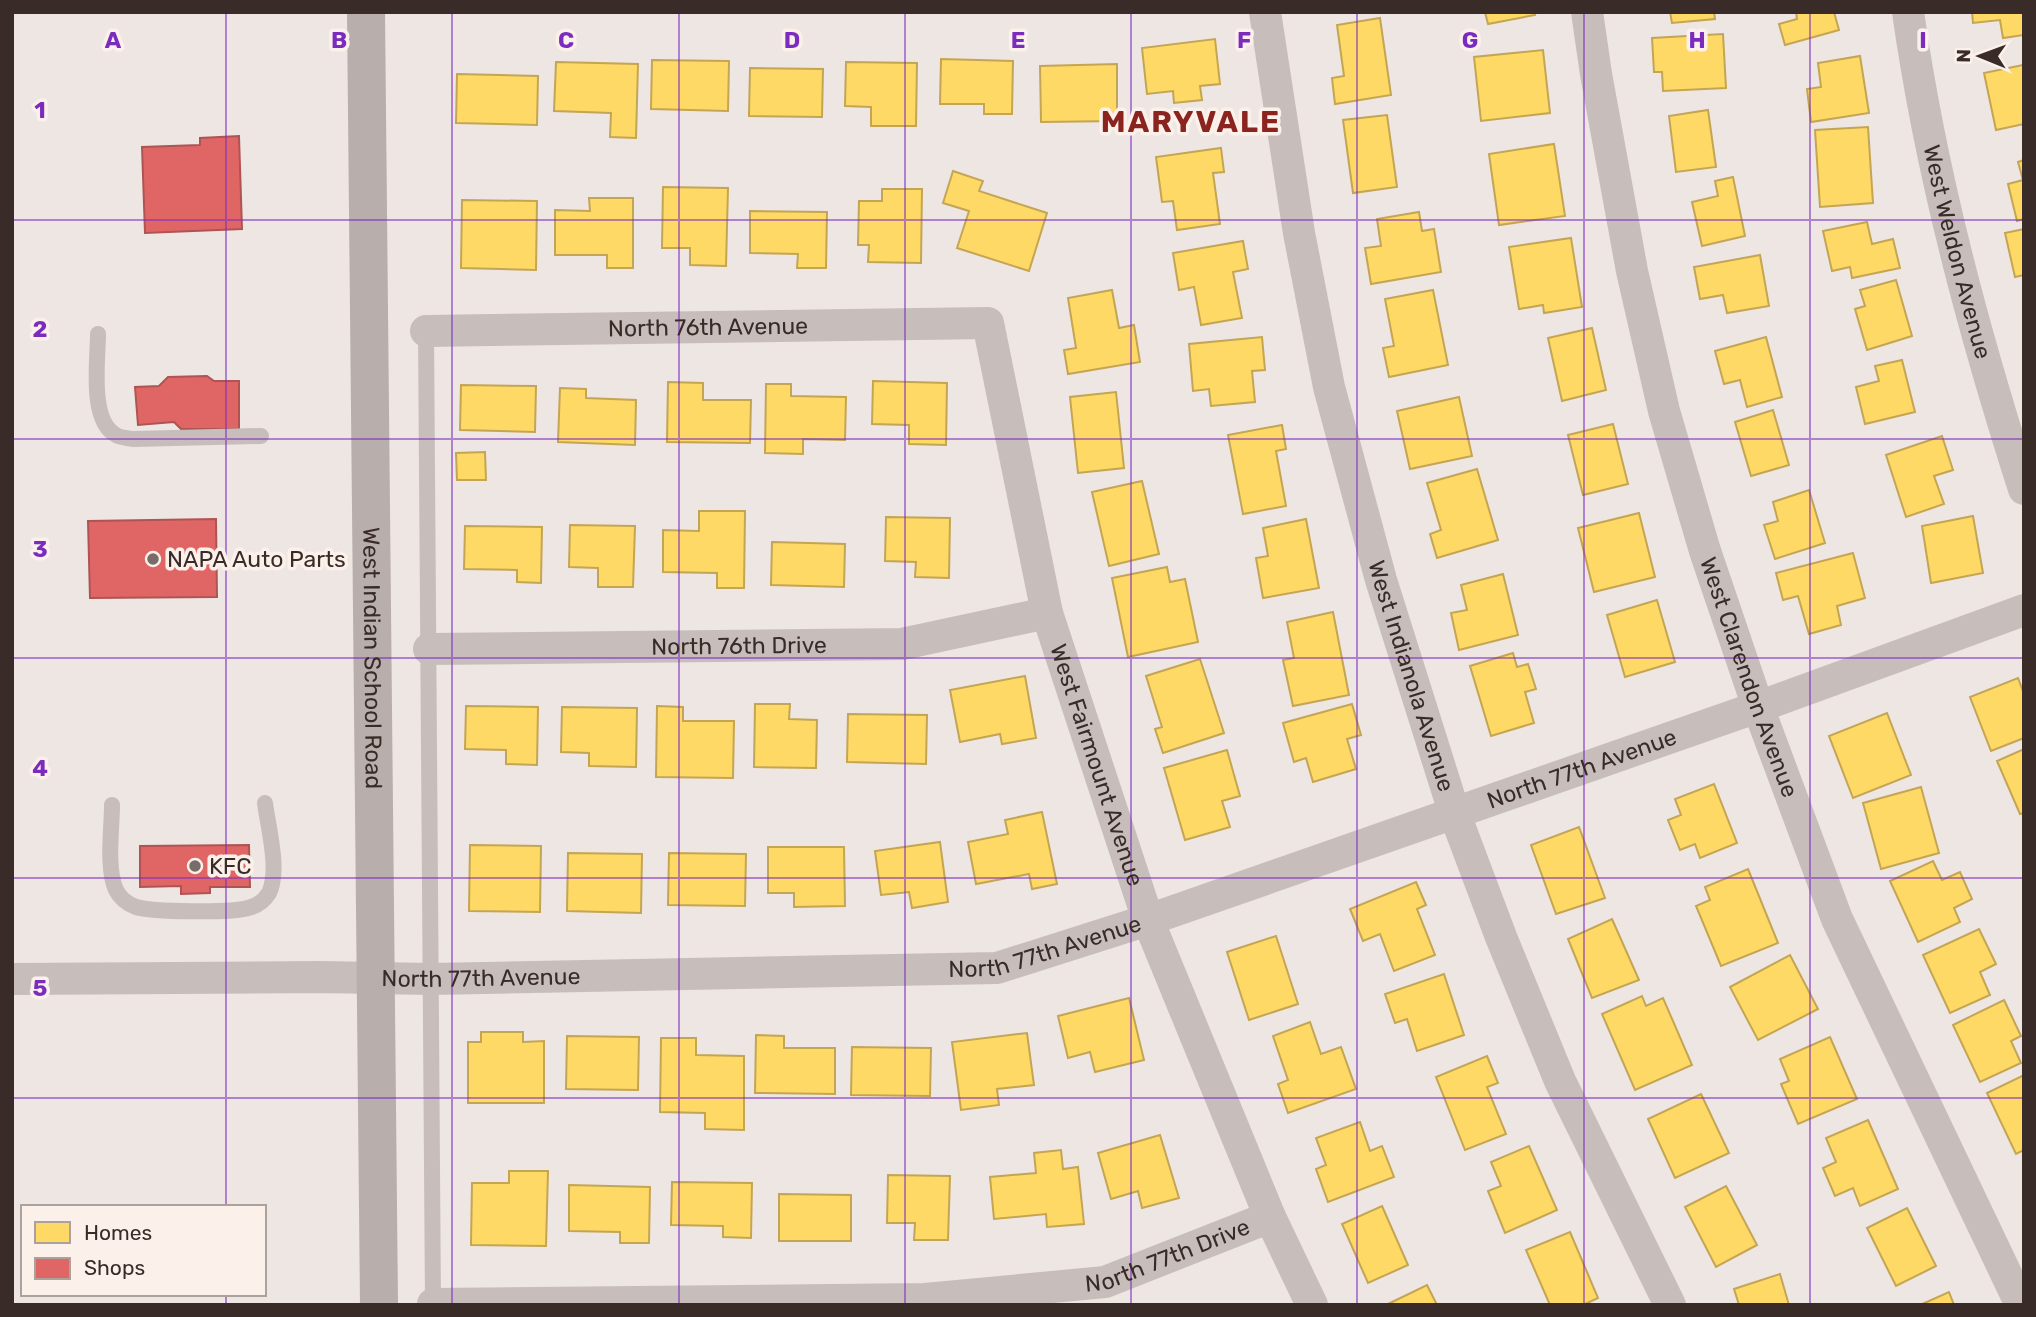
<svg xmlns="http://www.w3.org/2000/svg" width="2036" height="1317" font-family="Rubik,sans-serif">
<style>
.homes{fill:#ffd966;stroke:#c4a553;stroke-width:2}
.shops{fill:#e06666;stroke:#ae5453;stroke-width:2}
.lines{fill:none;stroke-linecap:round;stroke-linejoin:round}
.lane{stroke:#c7bebb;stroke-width:16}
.street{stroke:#c7bebb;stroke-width:32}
.secondary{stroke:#b8aeab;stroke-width:38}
.grid{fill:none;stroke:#7b2cbf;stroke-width:2;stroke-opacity:0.55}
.poi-dot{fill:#786c69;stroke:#fbf0ea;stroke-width:2.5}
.labels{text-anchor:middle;stroke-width:7;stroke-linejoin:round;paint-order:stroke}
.street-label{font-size:23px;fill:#392b28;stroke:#fbf0ea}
.poi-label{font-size:23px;fill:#392b28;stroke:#fbf0ea;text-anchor:start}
.district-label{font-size:30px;font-weight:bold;letter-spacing:2px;fill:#8b241e;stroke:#fbf0ea}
.grid-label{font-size:23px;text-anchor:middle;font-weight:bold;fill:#7b2cbf;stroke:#fbf0ea;stroke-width:7;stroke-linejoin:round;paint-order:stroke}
</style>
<rect width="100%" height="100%" fill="#eee6e2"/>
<g class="homes">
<path d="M1485,12H1534L1535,15L1488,24Z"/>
<path d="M1670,12H1714L1715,19L1672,23Z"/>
<path d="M1796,12H1834L1839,30L1785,45L1779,24L1797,19Z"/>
<path d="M1972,12H2024V35L2003,38L2000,20L1973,23Z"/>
<path d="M1380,18L1391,95L1335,104L1332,78L1344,76L1337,25Z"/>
<path d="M1723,34L1726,88L1663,91L1662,72H1654L1652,38Z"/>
<path d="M1215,39L1220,84L1200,86L1202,100L1174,103L1173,91L1147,94L1142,48Z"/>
<path d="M1543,50L1550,113L1481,121L1474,57Z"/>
<path d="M1860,56L1869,113L1811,122L1807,89L1821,87L1818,63Z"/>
<path d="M941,59L1013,61L1012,114H984V104H940Z"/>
<path d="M652,60L729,61L728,111L651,109Z"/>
<path d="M556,62L638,64L636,138L610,137L611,113L554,111Z"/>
<path d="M846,62L917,63L916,126H871V107L845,106Z"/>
<path d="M1117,64V121L1041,122L1040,66Z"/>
<path d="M2023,65L2024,124L1996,130L1984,73Z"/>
<path d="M750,68L823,69L822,117L749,116Z"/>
<path d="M457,74L538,76L537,125L456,123Z"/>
<path d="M1708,110L1716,167L1676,172L1669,116Z"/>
<path d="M1387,115L1397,187L1353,193L1343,120Z"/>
<path d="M1868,127L1873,203L1820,207L1815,130Z"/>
<path d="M1554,144L1565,216L1499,225L1489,154Z"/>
<path d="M1221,148L1224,172L1213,173L1220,224L1177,230L1173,201L1162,202L1156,157Z"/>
<path d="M2024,160V219L2017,221L2008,184L2023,180L2018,162Z"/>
<path d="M953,171L983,181L979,191L1047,213L1029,271L957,248L969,211L943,203Z"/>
<path d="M1733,177L1745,236L1702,246L1692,202L1718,196L1715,181Z"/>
<path d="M663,187L728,188L726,266L690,265V248H662Z"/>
<path d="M882,189H922L921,263L868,262L869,245H858L859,201H882Z"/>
<path d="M589,198H633V268H607V255H555V210L590,211Z"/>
<path d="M462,200L537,201L536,270L461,268Z"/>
<path d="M750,211L827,212L826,268H797L798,254L750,253Z"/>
<path d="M1419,212L1422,231L1434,229L1441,272L1371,284L1365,248L1381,246L1377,219Z"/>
<path d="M1867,222L1872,244L1893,239L1900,268L1852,278L1850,267L1832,271L1823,231Z"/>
<path d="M2024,229V275L2015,277L2005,233Z"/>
<path d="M1571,238L1582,307L1544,313L1543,305L1519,309L1509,247Z"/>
<path d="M1243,241L1248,269L1233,272L1242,318L1201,325L1194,287L1179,290L1173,253Z"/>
<path d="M1760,255L1769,306L1727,313L1723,295L1700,299L1694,267Z"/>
<path d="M1896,280L1912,336L1867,350L1855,309L1865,306L1860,290Z"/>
<path d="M1112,290L1119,328L1134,325L1140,362L1068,374L1064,350L1076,348L1068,298Z"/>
<path d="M1433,290L1448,365L1389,377L1383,348L1394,346L1385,299Z"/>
<path d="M1592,328L1606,390L1562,401L1548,338Z"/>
<path d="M1262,337L1265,370L1252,371L1255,402L1211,406L1209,389L1193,391L1189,344Z"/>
<path d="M1766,337L1782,397L1747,407L1740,380L1724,384L1715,351Z"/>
<path d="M1902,360L1915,412L1865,424L1856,387L1879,381L1875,366Z"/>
<path d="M873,381L947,383L946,445L909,444V425L872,424Z"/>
<path d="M668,382L703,383V400H751L750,443L667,442Z"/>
<path d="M766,384H791V396L846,397L845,440L803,439V454L765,453Z"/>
<path d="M461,385L536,386L535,432L460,430Z"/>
<path d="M560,388L586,389V398L636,400L635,445L558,442Z"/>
<path d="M1116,392L1124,468L1078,473L1070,397Z"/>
<path d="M1459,397L1472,456L1410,469L1397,411Z"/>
<path d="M1773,410L1789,465L1751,476L1735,422Z"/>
<path d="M1613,424L1628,484L1583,495L1568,435Z"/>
<path d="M1282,425L1286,449L1276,451L1286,506L1243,514L1228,435Z"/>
<path d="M1942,436L1953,470L1934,476L1944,504L1906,517L1886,455Z"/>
<path d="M485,452L486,480H457L456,453Z"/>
<path d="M1477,469L1498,540L1437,558L1430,534L1441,530L1427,483Z"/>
<path d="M1142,481L1159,554L1109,566L1092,492Z"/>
<path d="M1809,490L1825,543L1775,559L1764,525L1778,521L1773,502Z"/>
<path d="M699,511H745L744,588H717V573L663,572V530L699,531Z"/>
<path d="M1639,513L1655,577L1594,592L1578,528Z"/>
<path d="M1973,516L1983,573L1931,583L1922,526Z"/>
<path d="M886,517L950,518L949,578L915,577L916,562L885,561Z"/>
<path d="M1306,519L1319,588L1263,598L1256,558L1268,556L1263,528Z"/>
<path d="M570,525L635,526L633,587H598V568L569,567Z"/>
<path d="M465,526L542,527L541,583L517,582V570L464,569Z"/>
<path d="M772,542L845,544L844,587L771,585Z"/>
<path d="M1853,553L1865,598L1837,606L1841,625L1809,634L1798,596L1783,600L1776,573Z"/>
<path d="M1167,567L1170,582L1185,579L1198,642L1128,657L1112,578Z"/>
<path d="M1503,574L1518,635L1459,650L1451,613L1467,610L1461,585Z"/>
<path d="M1657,600L1675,662L1625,677L1607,615Z"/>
<path d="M1333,612L1349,695L1293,706L1283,660L1294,658L1287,622Z"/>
<path d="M1513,653L1517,667L1528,664L1536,689L1525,692L1534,723L1491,736L1470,666Z"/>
<path d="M1200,659L1224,733L1163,753L1155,729L1162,727L1146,676Z"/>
<path d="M1025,676L1036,738L1002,744L1000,734L960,742L950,690Z"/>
<path d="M2018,678L2024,694V738L1991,751L1970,697Z"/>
<path d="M755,704H790L789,719L817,720L816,768L754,767Z"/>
<path d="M1352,704L1361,735L1347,739L1356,769L1313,782L1306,758L1294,762L1283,723Z"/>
<path d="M466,706L538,707L537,765L506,764V750L465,749Z"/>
<path d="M657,706L683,707V721H734L733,778L656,777Z"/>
<path d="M562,707L637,708L636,767L589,766V753L561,752Z"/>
<path d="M1887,713L1911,775L1853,798L1829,736Z"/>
<path d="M848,714L927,715L926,764L847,762Z"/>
<path d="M2024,749V813L2020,814L1997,761Z"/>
<path d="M1227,750L1240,796L1222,801L1230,827L1185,840L1164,768Z"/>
<path d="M1714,784L1737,843L1700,858L1695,844L1680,850L1668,820L1681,815L1675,799Z"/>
<path d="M1921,787L1939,853L1881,869L1863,803Z"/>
<path d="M1042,812L1057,884L1032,889L1029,874L976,884L968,842L1008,834L1005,820Z"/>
<path d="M1579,827L1605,898L1556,914L1531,845Z"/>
<path d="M940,842L948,902L912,908L909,892L881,895L875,851Z"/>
<path d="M470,845L541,846L540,912L469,911Z"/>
<path d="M768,847H844L845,906L794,907V893H768Z"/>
<path d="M568,853L642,854L641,913L567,911Z"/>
<path d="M669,853L746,854L745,906L668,905Z"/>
<path d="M1933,861L1942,880L1960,872L1972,899L1954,908L1960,922L1918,942L1890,881Z"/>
<path d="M1748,869L1778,943L1721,966L1696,906L1710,900L1705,887Z"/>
<path d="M1416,882L1426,905L1417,909L1435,955L1394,971L1380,934L1363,941L1350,909Z"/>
<path d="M1612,919L1639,980L1592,998L1568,939Z"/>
<path d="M1979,929L1996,964L1980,972L1990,995L1950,1013L1923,955Z"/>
<path d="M1276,936L1298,1004L1249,1020L1227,952Z"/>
<path d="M1790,955L1818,1009L1758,1040L1730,987Z"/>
<path d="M1444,974L1464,1035L1417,1051L1407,1019L1395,1023L1385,994Z"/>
<path d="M1642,996L1646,1006L1663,998L1692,1065L1635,1090L1602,1014Z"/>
<path d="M1129,998L1144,1060L1095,1072L1090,1052L1068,1058L1058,1016Z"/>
<path d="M2004,1000L2021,1036L2011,1041L2021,1063L1980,1082L1953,1025Z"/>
<path d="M1310,1022L1321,1054L1341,1047L1356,1089L1288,1113L1278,1084L1288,1080L1273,1036Z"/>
<path d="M481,1032H523V1042L544,1041V1103H468V1042H481Z"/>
<path d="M1027,1033L1034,1085L997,1089L999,1105L961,1110L952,1042Z"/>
<path d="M756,1035L784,1036V1048H835V1094L755,1093Z"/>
<path d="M567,1036L639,1037L638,1090L566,1089Z"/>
<path d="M1830,1037L1857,1099L1798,1124L1781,1084L1789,1081L1780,1059Z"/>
<path d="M661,1038H696V1055L744,1056V1130L705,1129V1113L660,1112Z"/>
<path d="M852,1047L931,1048L930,1096L851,1095Z"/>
<path d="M1487,1056L1498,1083L1487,1087L1506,1134L1465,1150L1436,1077Z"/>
<path d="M2024,1075V1150L2016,1154L1987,1093Z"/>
<path d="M1701,1094L1729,1153L1675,1178L1648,1119Z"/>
<path d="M1868,1120L1898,1189L1860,1206L1853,1188L1835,1196L1823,1168L1836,1162L1826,1138Z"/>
<path d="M1360,1122L1370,1151L1382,1146L1394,1177L1328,1202L1316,1169L1326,1165L1316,1138Z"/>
<path d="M1160,1135L1179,1198L1142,1208L1138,1191L1111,1199L1098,1153Z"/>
<path d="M1529,1146L1557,1210L1505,1233L1488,1191L1501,1186L1491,1162Z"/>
<path d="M1061,1150L1063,1169L1078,1167L1084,1224L1047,1227L1046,1214L994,1219L990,1177L1036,1173L1034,1153Z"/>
<path d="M509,1171H548L546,1246L471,1245L472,1183H509Z"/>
<path d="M888,1175L950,1176L948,1240H914L915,1223H887Z"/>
<path d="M672,1182L752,1183L751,1238L723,1237V1226L671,1225Z"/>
<path d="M569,1185L650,1187L649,1243H620V1232L569,1231Z"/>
<path d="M1726,1186L1757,1245L1716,1267L1685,1207Z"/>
<path d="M779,1194L851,1195V1241H779Z"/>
<path d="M1382,1206L1408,1265L1368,1283L1342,1224Z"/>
<path d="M1907,1208L1936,1266L1896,1286L1867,1228Z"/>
<path d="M1570,1232L1598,1298L1583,1305H1550L1526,1250Z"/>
<path d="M1780,1274L1789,1305H1739L1734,1289Z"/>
<path d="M1427,1285L1437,1305L1388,1304Z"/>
<path d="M1949,1292L1954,1305H1920Z"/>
</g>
<g class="shops">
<path d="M239,136L242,229L145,233L142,147L200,145V138Z"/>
<path d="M207,376L214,381H239V429H181L174,422L138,425L135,387L159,386L168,377Z"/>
<path d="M216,519L217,597L90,598L88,521Z"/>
<path d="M249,845L250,887H210V893L181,894V886L140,887V846Z"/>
</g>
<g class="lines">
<g class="lane">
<path d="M426,331L433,1305"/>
<path d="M98,334C98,360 89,421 116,435C121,438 128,438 133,439L261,436"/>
<path d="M112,805C112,829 106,868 116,890C120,898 128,904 136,907C152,912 232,913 248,908C257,906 264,901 269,893C280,870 268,827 265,803"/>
</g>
<g class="street">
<path id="s1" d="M1265,12L1299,233L1329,387L1381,580L1454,812L1501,937L1560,1081L1670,1305"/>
<path id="s2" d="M1587,12L1596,74L1632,271L1664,411L1705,551L1758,707L1837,919L2021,1305"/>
<path id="s3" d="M1908,12C1931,174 1974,333 2024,489"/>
<path id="s4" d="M426,331L988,323L1047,613L1148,920L1270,1217L1312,1305"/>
<path id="s5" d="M429,649L902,644L1047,613"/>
<path id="s6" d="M12,979L320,977L431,979L997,968L1148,920L1758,707L2024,610"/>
<path id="s7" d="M433,1304L925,1299L1105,1282L1270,1217"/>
</g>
<path class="secondary" id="s8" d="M366,12L379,1305"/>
</g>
<path class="grid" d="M226,12V1207M452,12V1305M679,12V1305M905,12V1305M1131,12V1305M1357,12V1305M1584,12V1305M1810,12V1305M12,220H2024M12,439H2024M12,658H2024M12,878H2024M12,1098H2024M226,1294V1305"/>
<g class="poi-dot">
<circle cx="153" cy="559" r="7"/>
<circle cx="195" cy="866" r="7"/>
</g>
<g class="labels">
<g class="street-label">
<text dy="8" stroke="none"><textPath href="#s3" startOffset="245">West Weldon Avenue</textPath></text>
<text dy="8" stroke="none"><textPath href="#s4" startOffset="282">North 76th Avenue</textPath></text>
<text dy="8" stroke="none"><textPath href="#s5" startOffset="310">North 76th Drive</textPath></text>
<text dy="8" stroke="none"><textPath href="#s8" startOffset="646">West Indian School Road</textPath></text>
<text dy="8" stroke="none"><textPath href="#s1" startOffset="681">West Indianola Avenue</textPath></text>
<text dy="8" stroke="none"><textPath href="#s2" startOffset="686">West Clarendon Avenue</textPath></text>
<text dy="8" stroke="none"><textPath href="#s4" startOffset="1018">West Fairmount Avenue</textPath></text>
<text dy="8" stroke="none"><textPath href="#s6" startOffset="1603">North 77th Avenue</textPath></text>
<text dy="8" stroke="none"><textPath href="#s6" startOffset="1036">North 77th Avenue</textPath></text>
<text dy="8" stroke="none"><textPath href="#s6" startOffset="469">North 77th Avenue</textPath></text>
<text dy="8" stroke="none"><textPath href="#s7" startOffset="740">North 77th Drive</textPath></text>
</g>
<g class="poi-label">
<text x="167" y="567">NAPA Auto Parts</text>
<text x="209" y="874">KFC</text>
</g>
<g class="district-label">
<text x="1191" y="132">MARYVALE</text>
</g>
</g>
<g class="grid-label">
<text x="113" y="48">A</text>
<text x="339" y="48">B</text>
<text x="566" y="48">C</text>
<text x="792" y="48">D</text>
<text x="1018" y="48">E</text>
<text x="1244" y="48">F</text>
<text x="1470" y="48">G</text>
<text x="1697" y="48">H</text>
<text x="1923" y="48">I</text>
<text x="40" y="118">1</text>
<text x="40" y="337">2</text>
<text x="40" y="557">3</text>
<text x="40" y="776">4</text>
<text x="40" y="996">5</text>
</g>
<rect width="2036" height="1317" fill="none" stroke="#392b28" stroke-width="28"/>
<rect x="21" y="1205" width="245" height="91" fill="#fbf0ea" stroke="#ada19c" stroke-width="2"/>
<rect x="35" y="1222" width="35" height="21" fill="#ffd966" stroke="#ada19c" stroke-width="2"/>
<text x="84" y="1240" font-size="21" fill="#392b28">Homes</text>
<rect x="35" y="1258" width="35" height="21" fill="#e06666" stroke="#ada19c" stroke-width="2"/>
<text x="84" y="1275" font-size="21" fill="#392b28">Shops</text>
<g transform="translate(1980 56) rotate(271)" stroke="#fbf0ea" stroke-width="5" paint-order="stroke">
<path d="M0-5L12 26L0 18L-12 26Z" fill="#392b28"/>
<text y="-10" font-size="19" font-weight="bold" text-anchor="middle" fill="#392b28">N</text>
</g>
</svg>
